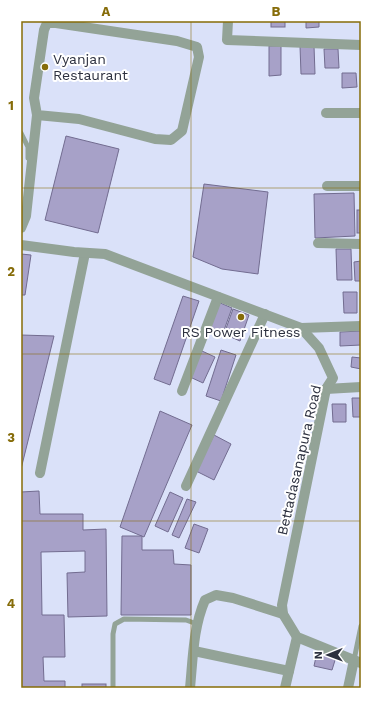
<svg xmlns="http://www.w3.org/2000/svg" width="382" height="709" font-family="'Work Sans',sans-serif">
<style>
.building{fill:#a7a1c8;stroke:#726c90}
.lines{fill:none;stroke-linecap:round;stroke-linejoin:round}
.service{stroke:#93a397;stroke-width:5}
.minor{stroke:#93a397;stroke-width:10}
.tertiary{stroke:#93a397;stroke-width:10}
.grid{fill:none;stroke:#866c09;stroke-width:1;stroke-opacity:0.55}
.poi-dot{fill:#866c09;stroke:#fff;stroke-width:1.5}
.labels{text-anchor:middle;stroke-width:4;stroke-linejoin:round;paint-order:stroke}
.poi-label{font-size:14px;fill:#2c303f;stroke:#fff;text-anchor:start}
.street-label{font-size:14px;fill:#2c303f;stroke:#fff}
.neatline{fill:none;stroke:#866c09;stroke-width:1.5}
.grid-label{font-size:13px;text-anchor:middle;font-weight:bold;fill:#866c09}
</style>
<rect width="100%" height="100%" fill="#dae1f9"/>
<g class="building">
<rect x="271" y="21" width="14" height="6"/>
<path d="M306,21H319V27L306,28Z"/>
<path d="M269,46H281V75L269,76Z"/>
<path d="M300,46H314L315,74H301Z"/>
<path d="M324,49H338L339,68H325Z"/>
<path d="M342,73H356L357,87L342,88Z"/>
<path d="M66,136L119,149L98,233L45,220Z"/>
<path d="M204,184L268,192L258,274L222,269L193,257Z"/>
<path d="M354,193L355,236L315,238L314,194Z"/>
<rect x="357" y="210" width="4" height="23"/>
<path d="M336,249H351L352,280H337Z"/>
<path d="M21,254L31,255L25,295H21Z"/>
<path d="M361,261V281H355L354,262Z"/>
<path d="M343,292H357V313H344Z"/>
<path d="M183,296L199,301L170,385L154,379Z"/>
<path d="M218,302L232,308L223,333L208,328Z"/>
<path d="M233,309L249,315L240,341L224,334Z"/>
<path d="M361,331V345L340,346V332Z"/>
<path d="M21,335L54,336L21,469Z"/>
<path d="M221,350L236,355L221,401L206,396Z"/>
<path d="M202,351L215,357L203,383L190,377Z"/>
<path d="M352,357L361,358V369L351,367Z"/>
<path d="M352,398H361V417H353Z"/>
<path d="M332,404H346V422H333Z"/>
<path d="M160,411L192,425L144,537L120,527Z"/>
<path d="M214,435L231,444L214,480L196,471Z"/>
<path d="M39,491L40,514H83V530L106,529L107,616L68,617L67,573L85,572V551L41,552L42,615H64L65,657H43L44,681H65V688H21V492Z"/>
<path d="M170,492L183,498L168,532L155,526Z"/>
<path d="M187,499L196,502L179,538L172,535Z"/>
<path d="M194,524L208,529L199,553L185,548Z"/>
<path d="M122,536H142V550H173L174,564L191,565V615H121Z"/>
<path d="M317,652L336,657L332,670L314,666Z"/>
<rect x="82" y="684" width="24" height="4"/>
</g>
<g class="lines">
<g class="service">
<path d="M21,133L28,147V158"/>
<path d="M354,660L361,626"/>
<path d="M113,688V634L115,624L124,619L186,620L197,624"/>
</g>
<g class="minor">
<path d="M228,21L227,40L361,45"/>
<path d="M326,113H361"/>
<path d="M327,186H361"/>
<path d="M21,228L26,216L37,115L34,98L44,30L47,23H56L177,41L197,47L199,57L182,131L171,140L155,139L79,119L37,115"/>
<path d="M318,243L361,244"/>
<path d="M301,328L361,326"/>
<path d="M326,389L361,387"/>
<path d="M182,391L218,297"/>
<path d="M40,473L85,253"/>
<path d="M186,486L265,314"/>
<path d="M194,651L289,671"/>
<path d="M190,688C193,658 193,628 205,600L216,595L233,598L283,614"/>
<path d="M285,688L297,637"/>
<path d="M348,688L354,660"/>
</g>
<path class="tertiary" d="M21,245L74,252L105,254L301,328L319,348L333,378L326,389L282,605L283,614L297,637L361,663"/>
</g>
<path class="grid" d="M191,21V688M21,188H361M21,354H361M21,521H361"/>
<g class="poi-dot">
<circle cx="45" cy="67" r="4"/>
<circle cx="241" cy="317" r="4"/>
</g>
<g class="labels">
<g class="poi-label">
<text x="53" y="64">Vyanjan<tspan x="53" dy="16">Restaurant</tspan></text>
<text x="241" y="337" text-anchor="middle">RS Power Fitness</text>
</g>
<g class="street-label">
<text transform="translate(299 460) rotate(-77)" y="5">Bettadasanapura Road</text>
</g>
</g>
<rect width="382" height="709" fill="none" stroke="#ffffff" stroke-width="44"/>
<g transform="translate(328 655) rotate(269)" stroke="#ffffff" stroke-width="3" paint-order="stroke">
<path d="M0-3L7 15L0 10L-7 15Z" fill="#2c303f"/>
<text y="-6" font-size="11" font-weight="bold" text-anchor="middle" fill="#2c303f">N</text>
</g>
<rect x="22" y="22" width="338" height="665" class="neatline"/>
<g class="grid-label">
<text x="106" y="16">A</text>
<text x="276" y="16">B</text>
<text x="11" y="110">1</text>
<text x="11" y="276">2</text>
<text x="11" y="442">3</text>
<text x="11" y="608">4</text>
</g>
</svg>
